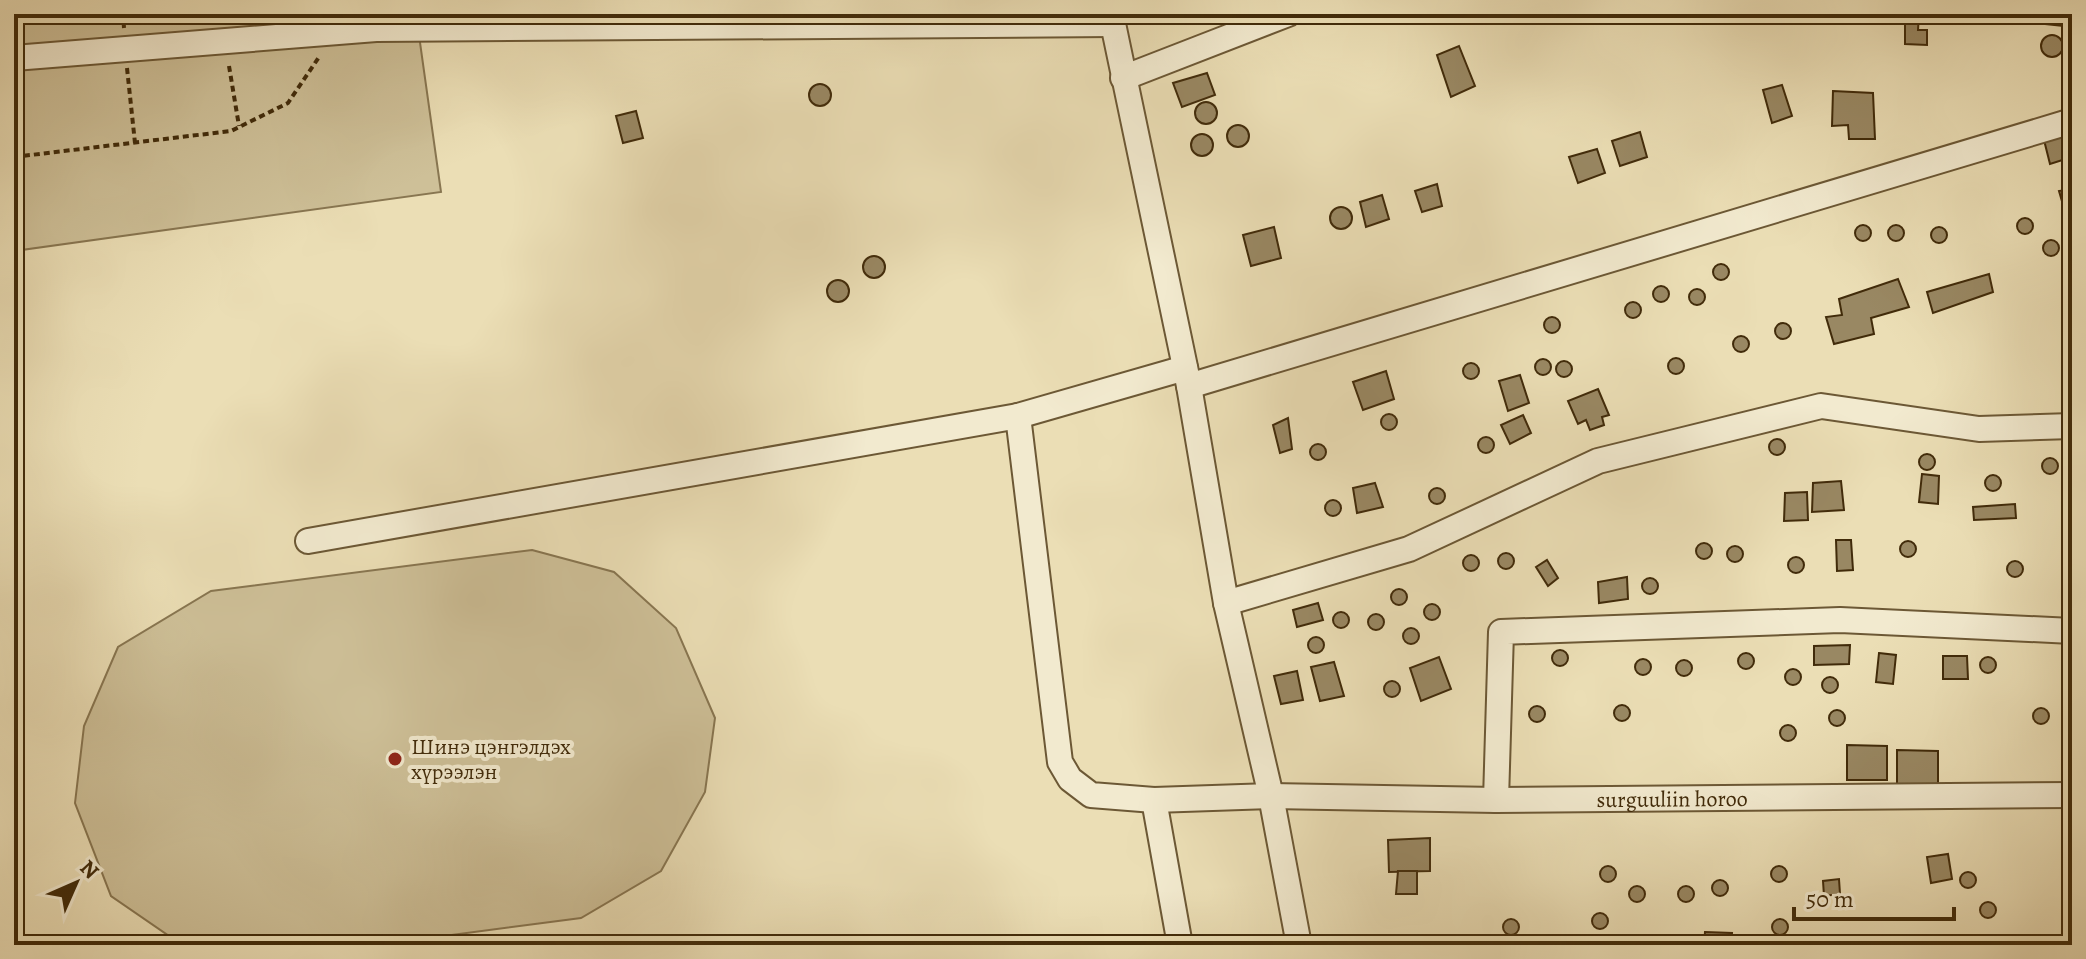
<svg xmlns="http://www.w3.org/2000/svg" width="2086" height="959" font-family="Alegreya,serif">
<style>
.green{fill:#cec098;stroke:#887651;stroke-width:2}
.building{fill:#998863;stroke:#412b0a;stroke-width:2}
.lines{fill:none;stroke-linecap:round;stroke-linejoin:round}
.minor-casing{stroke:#6c5835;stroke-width:28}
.path{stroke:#412b0a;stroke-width:4;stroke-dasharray:6 4;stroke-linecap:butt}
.minor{stroke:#f2eacf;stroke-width:24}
.poi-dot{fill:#8f2418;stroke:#f2eacf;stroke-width:3}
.labels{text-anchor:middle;stroke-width:8;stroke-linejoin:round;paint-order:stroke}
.poi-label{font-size:22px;fill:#412b0a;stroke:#f2eacf;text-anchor:start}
.street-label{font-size:22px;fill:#412b0a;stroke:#f2eacf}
</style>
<rect width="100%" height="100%" fill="#ebdeb5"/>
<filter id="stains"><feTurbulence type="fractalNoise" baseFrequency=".0025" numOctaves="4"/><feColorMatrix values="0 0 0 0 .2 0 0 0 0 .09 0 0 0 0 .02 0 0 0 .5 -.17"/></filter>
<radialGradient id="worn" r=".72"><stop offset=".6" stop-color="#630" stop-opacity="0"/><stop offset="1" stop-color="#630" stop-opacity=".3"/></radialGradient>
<g class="green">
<path d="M14,14H416L441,192L14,251Z"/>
<path d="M532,550L614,572L676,628L715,718L705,792L661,871L581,918L376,945H191L175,940L111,896L75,803L84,726L118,647L211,591Z"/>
</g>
<g class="building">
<path d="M1905,14H1919L1918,30H1927V45L1905,44Z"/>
<path d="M2047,14H2072V27L2046,24Z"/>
<circle cx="2052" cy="46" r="11"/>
<path d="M1459,46L1475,86L1451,97L1437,55Z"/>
<path d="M1207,73L1215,95L1182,107L1173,83Z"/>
<circle cx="820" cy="95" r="11"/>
<path d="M1782,85L1792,116L1772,123L1763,90Z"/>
<path d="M1833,91L1873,93L1875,139H1849L1848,125L1832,126Z"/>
<circle cx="1206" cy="113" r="11"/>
<path d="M636,111L643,138L623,143L616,116Z"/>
<circle cx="1238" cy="136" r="11"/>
<path d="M1640,132L1647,157L1620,166L1612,141Z"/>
<path d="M2072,132V157L2050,164L2043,136Z"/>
<circle cx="1202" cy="145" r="11"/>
<path d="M1597,149L1605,173L1578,183L1569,157Z"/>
<path d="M1437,184L1442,206L1422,212L1415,191Z"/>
<path d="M2072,189V215H2066L2059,191Z"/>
<path d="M1382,195L1389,219L1366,227L1360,202Z"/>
<circle cx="1341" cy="218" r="11"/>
<circle cx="2025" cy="226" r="8"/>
<circle cx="1896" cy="233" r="8"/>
<circle cx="1863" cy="233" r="8"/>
<circle cx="1939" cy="235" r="8"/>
<path d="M1274,227L1281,258L1251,266L1243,235Z"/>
<circle cx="2051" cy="248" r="8"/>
<circle cx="874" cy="267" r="11"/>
<circle cx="1721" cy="272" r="8"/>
<path d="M1989,274L1993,292L1933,313L1927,292Z"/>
<path d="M1898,279L1909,307L1871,318L1874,334L1834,344L1826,317L1842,315L1839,299Z"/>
<circle cx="838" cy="291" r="11"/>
<circle cx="1661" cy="294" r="8"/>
<circle cx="1697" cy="297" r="8"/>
<circle cx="1633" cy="310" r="8"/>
<circle cx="1552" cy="325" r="8"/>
<circle cx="1783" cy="331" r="8"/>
<circle cx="1741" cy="344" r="8"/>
<circle cx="1676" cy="366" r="8"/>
<circle cx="1543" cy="367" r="8"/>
<circle cx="1564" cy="369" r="8"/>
<circle cx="1471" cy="371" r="8"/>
<path d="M1386,371L1394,399L1363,410L1353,382Z"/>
<path d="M1520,375L1529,403L1508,411L1499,381Z"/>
<path d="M1598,389L1609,415L1602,417L1604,425L1590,430L1586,420L1578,424L1568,401Z"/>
<circle cx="1389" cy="422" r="8"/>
<path d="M1523,415L1531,433L1510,444L1501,425Z"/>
<path d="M1288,418L1292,449L1280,453L1273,425Z"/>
<circle cx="1486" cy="445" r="8"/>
<circle cx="1777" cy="447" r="8"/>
<circle cx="1318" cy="452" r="8"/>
<circle cx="1927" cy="462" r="8"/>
<circle cx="2050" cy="466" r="8"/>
<path d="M1922,474L1939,476L1938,504L1919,502Z"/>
<circle cx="1993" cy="483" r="8"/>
<path d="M1841,481L1844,510L1812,512L1813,483Z"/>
<path d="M1375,483L1383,507L1357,513L1353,488Z"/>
<circle cx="1437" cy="496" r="8"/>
<path d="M1807,492L1808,520L1784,521L1785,493Z"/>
<circle cx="1333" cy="508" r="8"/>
<path d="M2015,504L2016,518L1974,520L1973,507Z"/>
<path d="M1836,540H1851L1853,570L1837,571Z"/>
<circle cx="1908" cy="549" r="8"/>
<circle cx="1704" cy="551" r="8"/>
<circle cx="1735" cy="554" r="8"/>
<circle cx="1506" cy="561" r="8"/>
<circle cx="1471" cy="563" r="8"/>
<circle cx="1796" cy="565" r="8"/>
<path d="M1547,560L1558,578L1548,586L1536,567Z"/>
<circle cx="2015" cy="569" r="8"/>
<path d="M1627,577L1628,599L1599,603L1598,582Z"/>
<circle cx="1650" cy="586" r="8"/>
<circle cx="1399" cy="597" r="8"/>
<path d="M1318,603L1323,620L1297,627L1293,610Z"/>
<circle cx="1432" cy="612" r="8"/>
<circle cx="1341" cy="620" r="8"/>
<circle cx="1376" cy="622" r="8"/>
<circle cx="1411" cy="636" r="8"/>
<circle cx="1316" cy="645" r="8"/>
<path d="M1850,645L1849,664L1814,665V646Z"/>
<circle cx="1560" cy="658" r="8"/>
<circle cx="1746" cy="661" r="8"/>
<path d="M1879,653L1896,655L1893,684L1876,682Z"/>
<path d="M1943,656H1967L1968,679H1943Z"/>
<circle cx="1988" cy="665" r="8"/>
<path d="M1439,657L1451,689L1421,701L1410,668Z"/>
<circle cx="1643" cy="667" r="8"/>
<circle cx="1684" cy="668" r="8"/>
<path d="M1334,662L1344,696L1320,701L1311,667Z"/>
<circle cx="1793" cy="677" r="8"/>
<path d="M1297,671L1303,700L1281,704L1274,676Z"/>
<circle cx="1830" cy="685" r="8"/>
<circle cx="1392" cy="689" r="8"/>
<circle cx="1622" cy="713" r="8"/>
<circle cx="1537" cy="714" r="8"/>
<circle cx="2041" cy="716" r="8"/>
<circle cx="1837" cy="718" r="8"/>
<circle cx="1788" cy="733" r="8"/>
<path d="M1847,745L1887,746V780H1847Z"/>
<path d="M1897,750L1938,751V785H1897Z"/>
<path d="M1430,838V871L1389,872L1388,840Z"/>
<path d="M1948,854L1952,879L1931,883L1927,857Z"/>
<circle cx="1779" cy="874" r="8"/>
<circle cx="1608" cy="874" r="8"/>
<path d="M1398,871H1417V894H1396Z"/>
<circle cx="1968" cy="880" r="8"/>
<path d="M1839,879L1840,894L1824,896L1823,881Z"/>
<circle cx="1720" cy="888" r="8"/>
<circle cx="1637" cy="894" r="8"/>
<circle cx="1686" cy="894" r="8"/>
<circle cx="1988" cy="910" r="8"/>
<circle cx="1600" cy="921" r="8"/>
<circle cx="1511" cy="927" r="8"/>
<circle cx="1780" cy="927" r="8"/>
<path d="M1705,932L1732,933L1731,945H1704Z"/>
<path d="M1544,938H1576V945H1543Z"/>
</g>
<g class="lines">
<defs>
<g id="minor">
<path d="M1111,14L1189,386L1226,603L1271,796L1299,945"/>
<path d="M14,58L376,29L1113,24"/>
<path d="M1123,78L1288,14"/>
<path d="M1189,386L2072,121"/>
<path id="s1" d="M1018,416L1060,762L1070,779L1091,795L1154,800L1271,796L1496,800L2072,795"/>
<path d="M308,541L1018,416L1185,368"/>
<path d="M1226,603L1409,549L1598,461L1821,406L1979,429L2072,426"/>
<path d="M1154,800L1180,945"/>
<path d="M1496,800L1501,632L1840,620L2072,631"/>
</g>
</defs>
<use href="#minor" class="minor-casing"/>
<g class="path">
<path d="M123,14L124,28"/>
<path d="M229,66L239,126"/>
<path d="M127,68L135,143"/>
<path d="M14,157L231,131L288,103L319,57"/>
</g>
<use href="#minor" class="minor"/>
</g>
<circle class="poi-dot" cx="395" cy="759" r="8"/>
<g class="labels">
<g class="poi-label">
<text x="411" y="754">Шинэ цэнгэлдэх<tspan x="411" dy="25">хүрээлэн</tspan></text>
</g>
<g class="street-label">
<text dy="8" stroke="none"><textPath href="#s1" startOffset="976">surguuliin horoo</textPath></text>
</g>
</g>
<rect width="2086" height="959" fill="none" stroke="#ebdeb5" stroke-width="48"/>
<rect x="16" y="16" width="2054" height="927" fill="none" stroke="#412b0a" stroke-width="4"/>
<rect x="24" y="24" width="2038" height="911" fill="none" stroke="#412b0a" stroke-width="2"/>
<g transform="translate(76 883) rotate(45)" stroke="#f2eacf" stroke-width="6" paint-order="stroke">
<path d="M0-6L14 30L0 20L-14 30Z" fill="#412b0a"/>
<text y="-12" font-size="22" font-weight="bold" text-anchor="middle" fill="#412b0a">N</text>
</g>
<path d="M1794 907v12h160v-12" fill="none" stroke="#412b0a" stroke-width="4"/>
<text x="1806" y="907" font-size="24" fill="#412b0a" stroke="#f2eacf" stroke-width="6" paint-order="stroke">50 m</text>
<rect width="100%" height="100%" filter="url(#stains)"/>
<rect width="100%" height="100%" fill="url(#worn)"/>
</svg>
